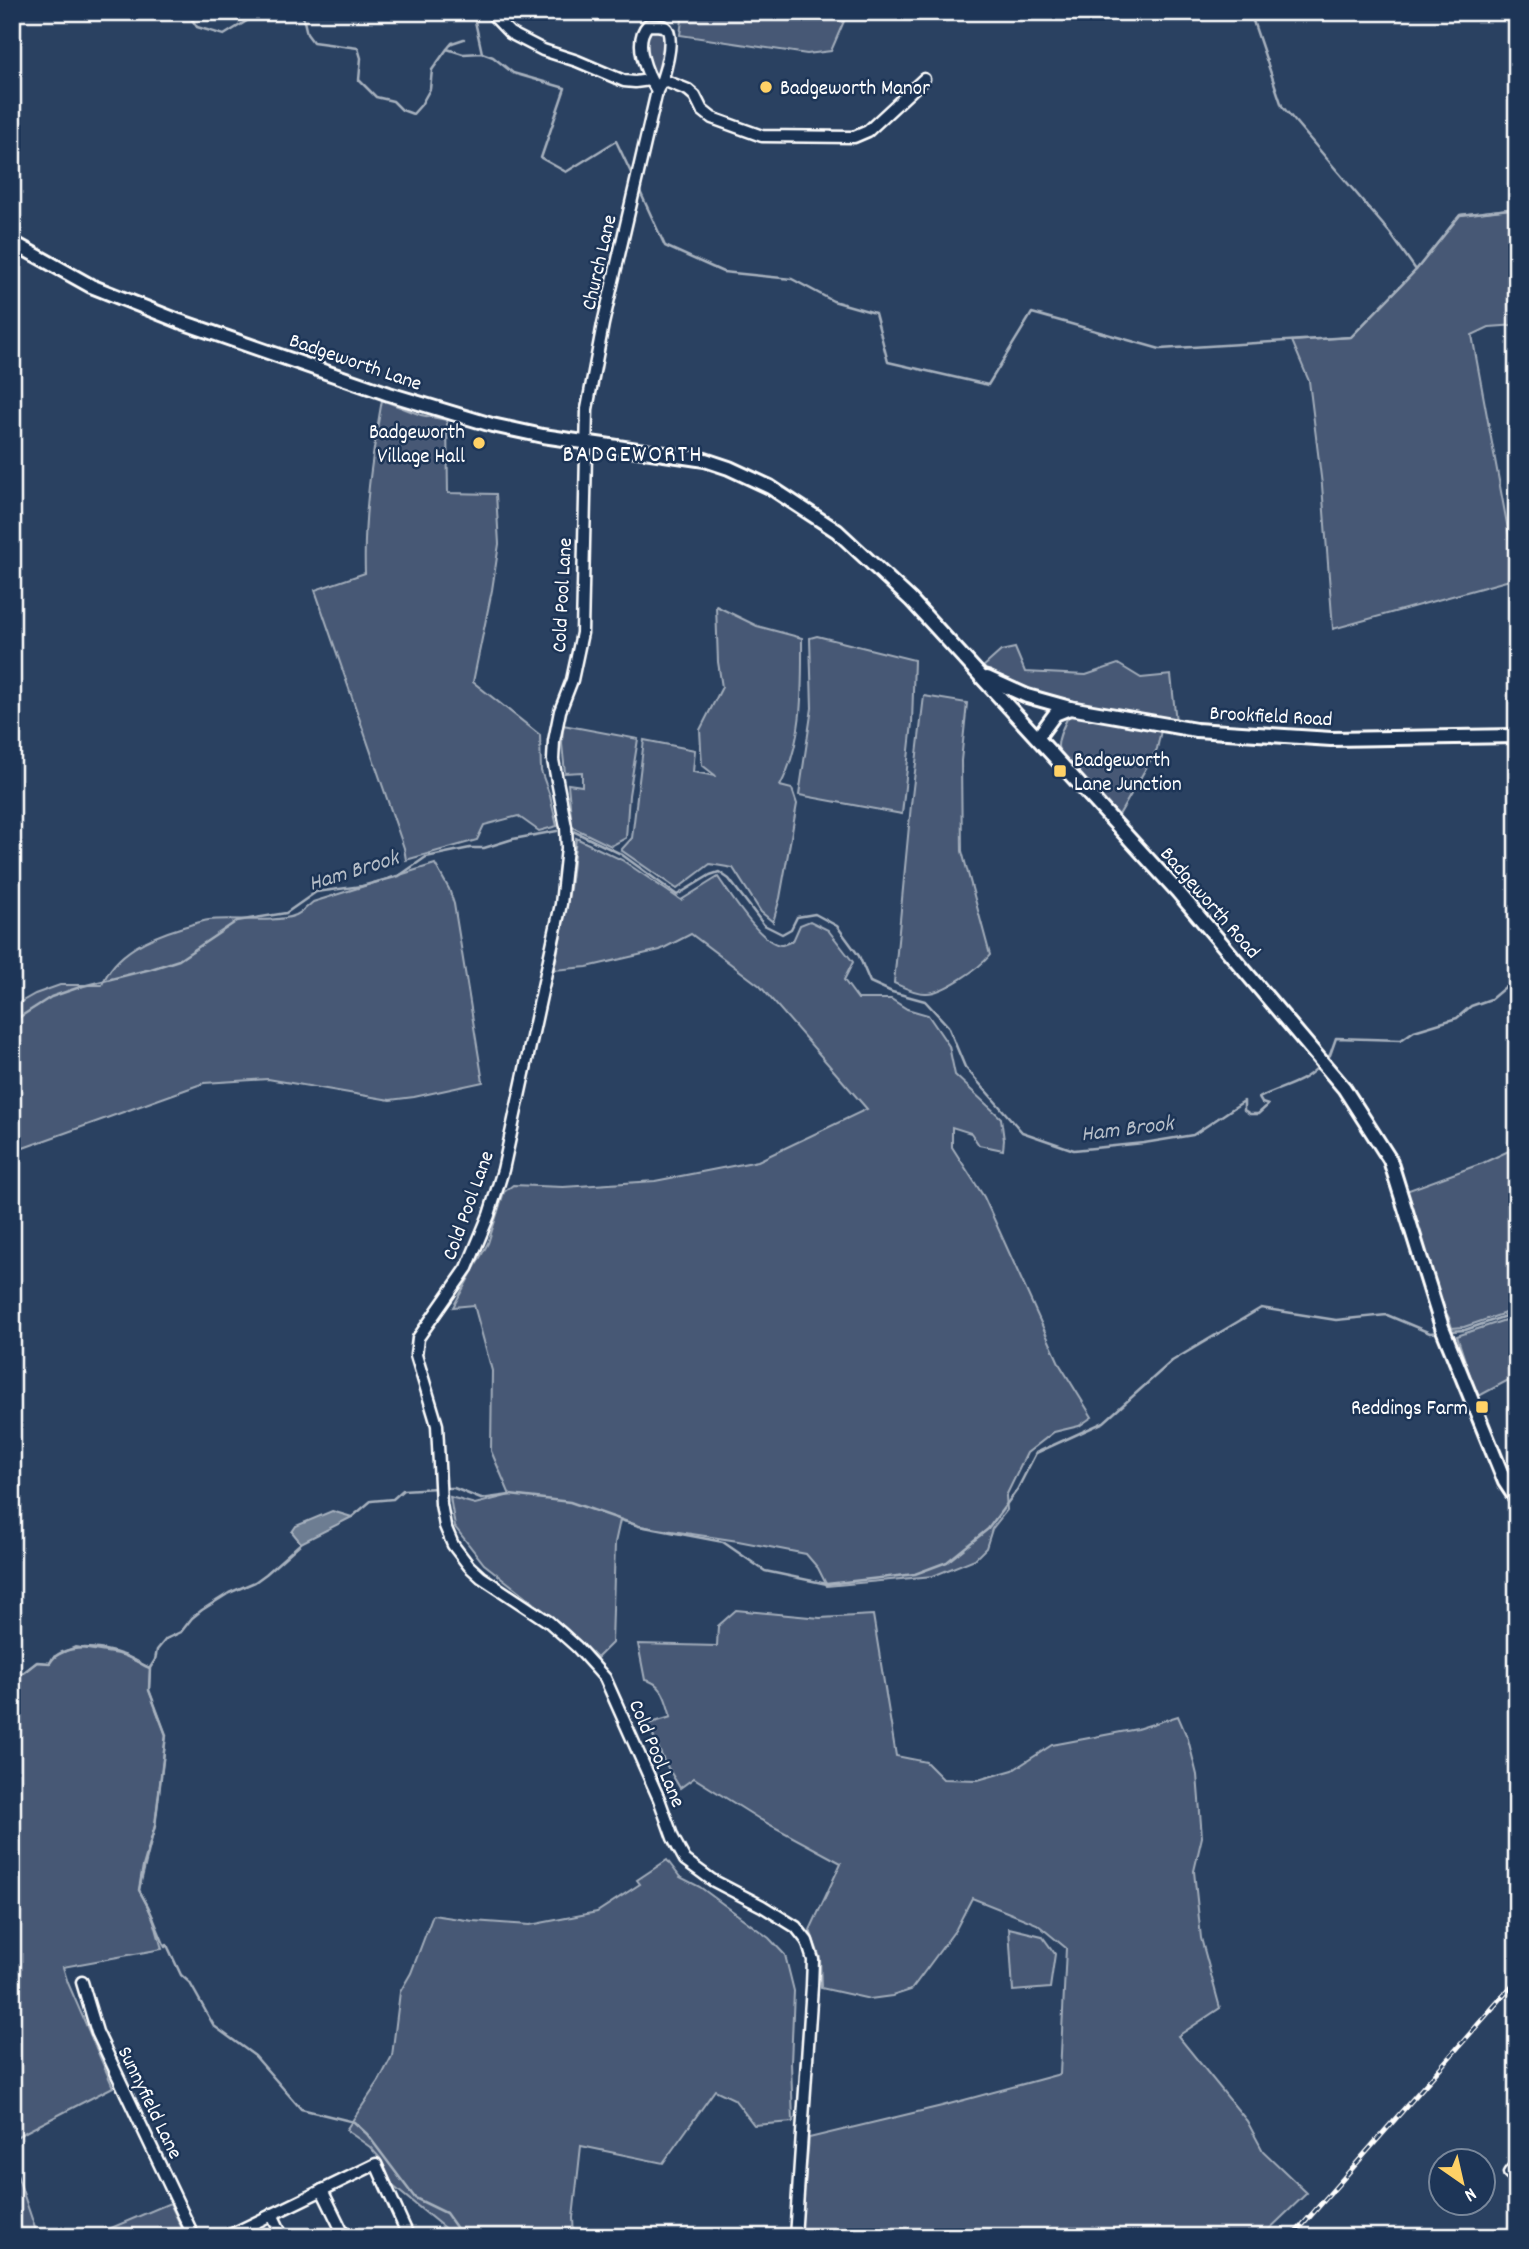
<svg xmlns="http://www.w3.org/2000/svg" width="1529" height="2249" font-family="Dekko,sans-serif">
<style>
.green{fill:#465975;stroke:#a2acba;stroke-width:2}
.water{fill:#6d7d92;stroke:#a7b1be;stroke-width:2}
.lines{fill:none;stroke-linecap:round;stroke-linejoin:round}
.stream{stroke:#a7b1be;stroke-width:2.5}
.street-casing{stroke:#fff;stroke-width:15}
.secondary-casing{stroke:#fff;stroke-width:18}
.street{stroke:#1d3557;stroke-width:10}
.secondary{stroke:#1d3557;stroke-width:12}
.rail-casing{stroke:#fff;stroke-width:5}
.rail{stroke:#1d3557;stroke-width:2.5;stroke-dasharray:8;stroke-linecap:butt}
.poi-dot{fill:#ffd166;stroke:#1d3557;stroke-width:2.5}
.labels{text-anchor:middle;stroke-width:5;stroke-linejoin:round;paint-order:stroke}
.poi-label{font-size:21px;fill:#fff;stroke:#1d3557;text-anchor:start}
.street-label{font-size:21px;fill:#fff;stroke:#1d3557}
.water-label{font-size:23px;font-style:italic;fill:#b6bec8;stroke:#1d3557}
.quarter-label{font-size:24px;letter-spacing:2px;fill:#fff;stroke:#1d3557}
</style>
<rect width="100%" height="100%" fill="#2a4161"/>
<filter id="ink" filterUnits="userSpaceOnUse"><feTurbulence type="fractalNoise" baseFrequency=".0143" numOctaves="2"/><feDisplacementMap in="SourceGraphic" scale="14" xChannelSelector="R" yChannelSelector="G"/><feConvolveMatrix kernelMatrix="1 2 1 2 8 2 1 2 1" color-interpolation-filters="sRGB"/></filter>
<g filter="url(#ink)">
<g class="green">
<path d="M683,12H848L831,51L807,54L680,35Z"/>
<path d="M644,28L668,31L657,91L641,38Z"/>
<path d="M1517,208V325L1489,327L1472,335L1517,578L1333,629L1322,485L1309,381L1292,341L1351,337L1416,270L1460,215Z"/>
<path d="M382,400L421,415L447,420L448,493L496,494L499,544L492,590L473,682L540,735L541,771L550,796L557,826L539,831L518,816L484,825L477,840L406,860L404,848L315,590L365,573C363,515 372,457 382,400Z"/>
<path d="M716,606L757,626L802,638C802,687 804,741 780,786L792,789L797,804L780,898L773,922L761,912L733,868L710,864L677,889L621,850L632,838L644,740L695,750L693,772L716,776L702,765L700,730L722,687L718,662Z"/>
<path d="M817,636L914,660L912,723L902,814L799,795L812,708L810,638Z"/>
<path d="M1015,648L1025,672L1086,675L1118,664L1141,678L1171,675L1176,722L1163,721L1157,749L1119,815C1107,803 1059,760 1058,746C1058,733 1069,716 1074,705L1001,678L983,667L1001,651Z"/>
<path d="M924,696L967,703L961,761L962,851L990,955C980,968 943,993 927,993C916,994 903,987 894,983L911,805Z"/>
<path d="M563,725L638,739L629,795L626,838L611,846L572,827L568,784L582,786V772L565,773L562,744Z"/>
<path d="M576,838L622,860L681,900L718,877C729,893 762,946 782,945C786,944 789,942 793,941L800,925L810,921L828,930L853,962L844,980L858,999H891L907,1009L928,1015L949,1046L955,1075L1001,1118L1004,1140L1003,1150L979,1145L971,1133L952,1127V1147L984,1197L1060,1365L1092,1417L1079,1426L1054,1432L1027,1453L1006,1496L1007,1510L992,1529L986,1548L975,1559L933,1576L827,1586L818,1568L806,1554L738,1541L639,1526L620,1520L615,1543L612,1643L597,1658L566,1628L484,1564L455,1527L450,1497L475,1504L510,1495L491,1451L492,1371L474,1305L453,1307L488,1243L504,1192L513,1185L563,1187L655,1181L758,1161L867,1109L760,986L691,934L660,950L587,967L554,970L570,888Z"/>
<path d="M435,864L449,889L454,904L483,1082L414,1097L390,1100L268,1079L204,1083L12,1152V1007L35,994L60,985H102C115,952 150,937 183,927C191,925 200,921 209,920C233,917 275,924 296,915C302,912 308,906 313,902Z"/>
<path d="M1517,1147V1309L1464,1327L1452,1328L1449,1318L1441,1304L1406,1191L1483,1163Z"/>
<path d="M1517,1316V1380L1514,1377L1477,1397L1457,1336Z"/>
<path d="M736,1610L820,1618L873,1615L896,1756L926,1762L943,1779L978,1780L1013,1770L1052,1745L1137,1729L1178,1716L1188,1739L1197,1775L1202,1837L1194,1871L1201,1938L1220,2008L1178,2036L1247,2121L1263,2151L1307,2193L1261,2237H800L809,2138L942,2106L1060,2074L1066,1948L1037,1924L972,1898L956,1929L911,1990L892,1996L870,1999L821,1988L820,1958L810,1930L841,1863L761,1820L694,1778L680,1788L664,1761L648,1724L671,1717C666,1702 664,1683 645,1680L638,1644L717,1646L718,1626Z"/>
<path d="M75,1647L124,1655L150,1668L149,1690L166,1735L155,1826L139,1890L153,1917L162,1949L63,1967L68,1983L113,2087L12,2139V1677L19,1676L37,1662L50,1663L53,1657Z"/>
<path d="M667,1860L680,1877L700,1887L769,1938L785,1955L794,1991L791,2063L793,2122L754,2125L734,2099L715,2090L663,2163L581,2146L573,2218L574,2237H452L448,2231L393,2186L380,2158L370,2147L346,2130L379,2081L392,2056L400,1992L411,1973L433,1915L473,1921L530,1925L597,1912L640,1884L637,1880Z"/>
<path d="M1009,1928L1042,1936L1055,1954L1050,1988L1013,1991Z"/>
<path d="M12,2160L37,2234V2237H12Z"/>
<path d="M170,2203L186,2237H90Z"/>
</g>
<path class="water" d="M332,1511L352,1517L301,1543L292,1532L296,1526Z"/>
<g class="lines">
<g class="stream">
<path d="M155,12H157"/>
<path d="M187,12L197,27L224,35L250,19L282,12"/>
<path d="M302,12L307,34L313,42L358,48L361,58L359,80L376,97L393,101L402,110L413,114L421,105L430,89L432,70L447,49L463,54L482,53L493,57L513,73L565,88L541,158L566,172L616,141L633,177"/>
<path d="M473,12L482,53"/>
<path d="M1250,12L1282,106L1390,233L1416,270"/>
<path d="M447,49L452,43L464,39"/>
<path d="M638,187L665,246L723,272L792,279L833,301L875,313L888,362L988,385L1032,313L1160,349L1351,337L1416,270L1460,215L1517,208"/>
<path d="M573,831L621,854L677,895L710,875L719,872L729,879L764,925L782,934L791,929L797,917L815,914L837,926L859,956L870,982L892,992L925,1001L948,1026L965,1067L1022,1132L1074,1150L1144,1143L1193,1135L1244,1101V1110L1250,1114H1258L1268,1105L1262,1103L1259,1098C1282,1086 1301,1085 1319,1066"/>
<path d="M12,1022L51,997L83,986L151,969L179,960L237,921L286,913L316,892L362,886L399,876L426,857L470,848H484L513,839L557,831"/>
<path d="M1326,1059L1330,1055L1336,1038L1401,1040L1414,1031L1457,1018L1471,1006L1491,999L1504,988L1517,982"/>
<path d="M1450,1331L1465,1330L1517,1312"/>
<path d="M444,1488H454L481,1499L510,1495L570,1502L639,1526L723,1542L765,1571L827,1584L915,1574L947,1562L988,1529L1017,1490L1036,1453L1104,1422L1172,1361L1261,1308L1336,1320L1387,1315L1430,1333L1439,1332"/>
<path d="M352,1517L371,1501L393,1499L403,1490L437,1488"/>
<path d="M301,1543L266,1574L255,1582L229,1593L202,1610L192,1618L181,1632L166,1639L157,1650L155,1660L150,1668L149,1690L166,1735L155,1826L143,1867L139,1890L148,1906L165,1947L167,1945L181,1975L190,1983L214,2026L255,2056L301,2109L354,2122L367,2134L415,2198L446,2213L463,2237"/>
<path d="M12,1677L19,1676L37,1662L50,1663C62,1641 103,1648 123,1655C132,1658 141,1664 149,1668"/>
</g>
<defs>
<g id="street">
<path d="M490,12L510,33L543,50L577,61L624,81L635,82L650,80"/>
<path d="M663,80L688,90L695,96L702,110L712,118L762,136L854,137L868,131L924,79"/>
<path d="M657,91C647,74 632,42 648,25C653,25 661,25 665,27C677,35 663,81 657,91L603,324L587,409L582,633L572,680L560,711L554,741L553,760L566,827L567,848L561,904L503,1170L489,1215L467,1268L418,1338L416,1355L437,1425L441,1504L445,1526L453,1545L469,1566L481,1577L549,1622L577,1647L605,1678L659,1799L673,1838L685,1860L712,1880L762,1906L796,1927L807,1941L813,1960L812,1986L795,2237"/>
<path d="M82,1982L97,2032L194,2237"/>
<path d="M1517,2163L1509,2173L1517,2179"/>
<path d="M322,2190L345,2237"/>
<path d="M272,2214L283,2237"/>
<path d="M226,2237L376,2164L407,2233L399,2237"/>
</g>
<g id="secondary">
<path d="M12,242L91,286L179,321L389,394L492,425L543,436L705,460L729,468L770,487L837,531L911,600L1178,892L1344,1088L1390,1160L1442,1327L1505,1482L1517,1500"/>
<path d="M987,678L1027,696L1070,708L1196,730L1331,739L1517,736"/>
<path d="M1038,737L1055,714L1070,708"/>
</g>
</defs>
<use href="#street" class="street-casing"/>
<use href="#secondary" class="secondary-casing"/>
<use href="#street" class="street"/>
<use href="#secondary" class="secondary"/>
<defs>
<path id="rail" d="M1292,2237L1517,1980"/>
</defs>
<use href="#rail" class="rail-casing"/>
<use href="#rail" class="rail"/>
</g>
</g>
<g class="poi-dot">
<circle cx="766" cy="87" r="7"/>
<circle cx="479" cy="443" r="7"/>
<rect x="1053" y="764" width="14" height="14" rx="3.5"/>
<rect x="1475" y="1400" width="14" height="14" rx="3.5"/>
</g>
<g class="labels">
<g class="poi-label">
<text x="780" y="94">Badgeworth Manor</text>
<text x="465" y="438" text-anchor="end">Badgeworth<tspan x="465" dy="24">Village Hall</tspan></text>
<text x="1074" y="766">Badgeworth<tspan x="1074" dy="24">Lane Junction</tspan></text>
<text x="1468" y="1414" text-anchor="end">Reddings Farm</text>
</g>
<g class="street-label">
<text transform="translate(598 262) rotate(-77)" y="7">Church Lane</text>
<text transform="translate(356 361) rotate(19)" y="7">Badgeworth Lane</text>
<text transform="translate(561 595) rotate(-87)" y="7">Cold Pool Lane</text>
<text transform="translate(1271 715) rotate(3)" y="7">Brookfield Road</text>
<text transform="translate(1211 902) rotate(49)" y="7">Badgeworth Road</text>
<text transform="translate(467 1205) rotate(-70)" y="7">Cold Pool Lane</text>
<text transform="translate(658 1753) rotate(67)" y="7">Cold Pool Lane</text>
<text transform="translate(151 2102) rotate(64)" y="7">Sunnyfield Lane</text>
</g>
<g class="water-label">
<text transform="translate(353 869) rotate(-17)" y="8">Ham Brook</text>
<text transform="translate(1127 1127) rotate(-7)" y="8">Ham Brook</text>
</g>
<g class="quarter-label">
<text x="633" y="461">BADGEWORTH</text>
</g>
</g>
<rect width="1529" height="2249" fill="none" stroke="#1d3557" stroke-width="42"/>
<rect x="21" y="21" width="1487" height="2207" fill="none" stroke="#fff" stroke-width="2.5" filter="url(#ink)"/>
<g transform="translate(1462 2182) rotate(146)"><circle r="33" fill="#1d3557" stroke="#77869a" stroke-width="2"/>
<path d="M0-5L12 26L0 18L-12 26Z" fill="#ffd166"/>
<text y="-10" font-size="19" font-weight="bold" text-anchor="middle" fill="#ffffff">N</text>
</g>
</svg>
